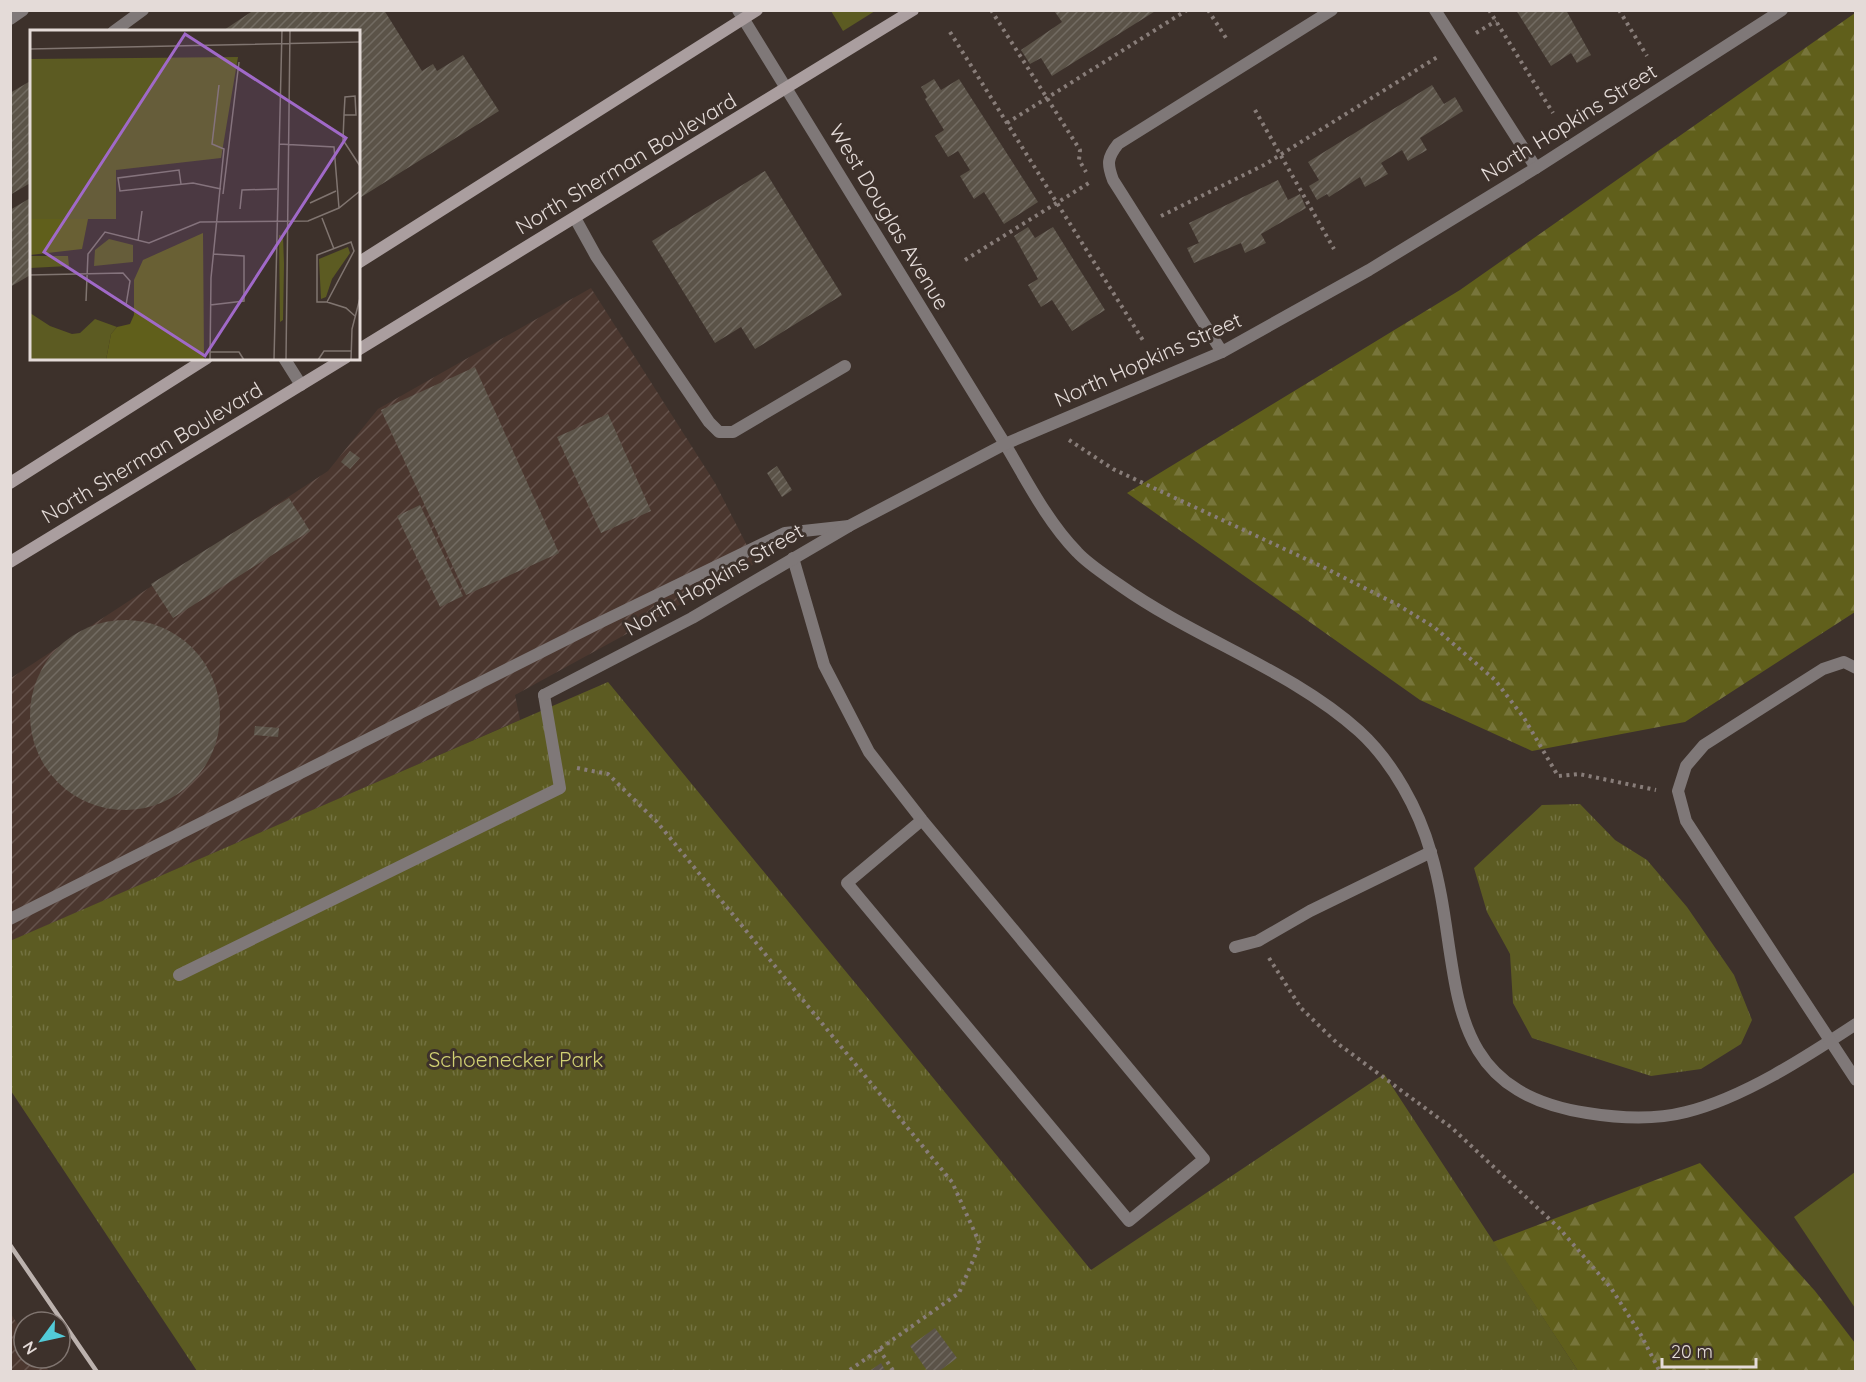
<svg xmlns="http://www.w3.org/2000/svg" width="1866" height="1382" font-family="Quicksand,sans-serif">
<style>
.industrial{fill:url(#industrial-furrows)}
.green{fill:#5c5b22}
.forest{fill:url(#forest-firs)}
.park{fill:url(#park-tufts)}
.building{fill:url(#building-hatch)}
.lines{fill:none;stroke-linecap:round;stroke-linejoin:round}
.path{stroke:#887d79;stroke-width:4;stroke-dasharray:3 4.5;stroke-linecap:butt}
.service{stroke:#7f7878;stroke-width:12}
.minor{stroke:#7f7878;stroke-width:12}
.secondary{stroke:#aa9e9f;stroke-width:12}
.rail{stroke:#bcb2ae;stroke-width:4.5}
.labels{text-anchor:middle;stroke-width:6;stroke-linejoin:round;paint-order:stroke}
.street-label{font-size:21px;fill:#e4dbd8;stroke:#3d312b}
.park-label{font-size:21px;fill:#d2d173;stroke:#3d312b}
.inset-road{fill:none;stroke:#807570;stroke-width:1.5}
.view{fill:#a069c8;fill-opacity:0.15;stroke:#a069c8;stroke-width:3}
.inset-edge{fill:none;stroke:#e4dbd8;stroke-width:3}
</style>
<defs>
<pattern id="industrial-furrows" width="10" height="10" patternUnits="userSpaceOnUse" patternTransform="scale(1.5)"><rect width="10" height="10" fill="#4b372f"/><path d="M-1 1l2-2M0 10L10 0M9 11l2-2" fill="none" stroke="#65534c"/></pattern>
<pattern id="forest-firs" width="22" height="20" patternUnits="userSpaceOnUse" patternTransform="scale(1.5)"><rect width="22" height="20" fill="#605f1b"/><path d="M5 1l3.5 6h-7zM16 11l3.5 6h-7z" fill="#77753b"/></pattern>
<pattern id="park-tufts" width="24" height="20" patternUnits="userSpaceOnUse" patternTransform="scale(1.5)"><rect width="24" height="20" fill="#5c5b22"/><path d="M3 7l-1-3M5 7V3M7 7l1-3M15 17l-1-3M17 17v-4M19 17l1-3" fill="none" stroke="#737241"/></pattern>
<pattern id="building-hatch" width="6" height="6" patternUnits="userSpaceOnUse" patternTransform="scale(1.5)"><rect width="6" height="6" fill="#5b5348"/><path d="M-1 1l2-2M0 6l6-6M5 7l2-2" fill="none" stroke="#726b62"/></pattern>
</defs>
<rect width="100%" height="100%" fill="#3d312b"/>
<g class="industrial">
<path d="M591,288L715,483L756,563L515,695L520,720L11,941V678L328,471L378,409Z"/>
<path d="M11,1314L24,1334V1358H40L49,1371H11Z"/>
</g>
<g class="green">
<path d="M831,11H875L843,31Z"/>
<path d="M1855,1172V1308L1794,1217Z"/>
</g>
<g class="forest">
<path d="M1855,13V612L1685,722L1532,751L1420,700L1127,493L1460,290Z"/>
<path d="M1700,1163L1815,1291L1855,1343V1371H1578L1493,1242Z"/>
</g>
<g class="park">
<path d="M608,682L1091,1270L1384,1074L1578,1371H197L11,1091L10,941Z"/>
<path d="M1580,804L1615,840L1647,860L1687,907L1734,975L1752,1020L1741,1044L1701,1069L1651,1076L1532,1038L1513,1003L1510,954L1487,912L1474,868L1542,805Z"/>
</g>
<g class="building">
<path d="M254,10H384L422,71L433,64L437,71L463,55L499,111L358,199V32H221Z"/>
<path d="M1057,10H1157L1052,76L1041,58L1030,64L1021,50L1062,22L1055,12Z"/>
<path d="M1516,10H1566L1591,55L1577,63L1571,53L1551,66Z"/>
<path d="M934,79L941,90L959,79L1038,202L1004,224L984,192L974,199L960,176L970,170L958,151L948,157L935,136L944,130L925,99L927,97L921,87Z"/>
<path d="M32,80V182L10,195V93Z"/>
<path d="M1432,85L1444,104L1455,97L1463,111L1420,138L1427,150L1408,161L1402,150L1381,163L1388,174L1365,187L1360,177L1329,197L1327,194L1317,200L1309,186L1319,180L1308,162Z"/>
<path d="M765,171L842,295L755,349L741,327L715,343L652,241Z"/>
<path d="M1278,180L1288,200L1300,194L1306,208L1261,234L1266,243L1245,253L1241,243L1194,263L1187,248L1199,243L1189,223Z"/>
<path d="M32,197V274L10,287V210Z"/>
<path d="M1028,227L1035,238L1053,227L1105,310L1072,331L1052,300L1041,307L1028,285L1038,279L1014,236Z"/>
<path d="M475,367L559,553L466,595L381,410Z"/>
<path d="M608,414L651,511L601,533L557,437Z"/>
<path d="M350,451L360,458L350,469L341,462Z"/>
<path d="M777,466L792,490L782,497L767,473Z"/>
<path d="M289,498L310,531L173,618L151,584Z"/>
<path d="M420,505L463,596L440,607L397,516Z"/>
<circle cx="125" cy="715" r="95"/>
<path d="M255,726L279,728L278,737L254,735Z"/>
<path d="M935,1328L957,1358L938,1372H928L910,1346Z"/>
<path d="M881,1363L886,1372H868Z"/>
</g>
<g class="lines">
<g class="path">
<path d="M991,10L1080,150L1079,160L1086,172"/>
<path d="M1208,10L1226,38"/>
<path d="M1489,10L1553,113"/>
<path d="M1619,10L1647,56"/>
<path d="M950,32L1144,342"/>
<path d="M1476,33L1496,21"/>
<path d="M1255,110L1334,249"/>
<path d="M1007,123L1187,10"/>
<path d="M1161,216L1264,165L1439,56"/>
<path d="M965,260L1092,181"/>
<path d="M1069,440L1113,469L1323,567L1398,605L1434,627L1495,680L1524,718L1558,776L1579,774L1656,790"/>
<path d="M577,768L608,774L657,822L952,1182L980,1244L959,1293L847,1372"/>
<path d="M1269,958L1301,1008L1337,1043L1452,1128L1559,1228L1611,1288L1641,1335L1660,1372"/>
<path d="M879,1349L894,1372"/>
</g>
<g class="service">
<path d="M1435,10L1536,168"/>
<path d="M10,19L23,10"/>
<path d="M113,32L143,10"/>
<path d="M575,218L596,256L709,422L719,432H733L845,366"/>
<path d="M1222,352L1113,180C1107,164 1107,158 1118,144L1332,10"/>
<path d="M284,358L301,385"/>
<path d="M1005,444C1027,481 1047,521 1077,552C1089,565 1107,576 1121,586C1196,639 1291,670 1359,731C1393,762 1419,810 1431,853C1465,967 1431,1089 1587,1113C1618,1118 1655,1120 1686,1112C1743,1098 1806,1057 1856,1024"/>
<path d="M793,558L824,665L869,752L922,820L1204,1159L1129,1221L847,883L922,820"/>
<path d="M1856,668L1844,662L1823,669L1704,745L1686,766L1678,791L1686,821L1856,1080"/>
<path d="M10,919L601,622L785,533L849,526"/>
<path d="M1235,947L1258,941L1310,911L1431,852"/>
<path d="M179,975L560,788L544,695"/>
</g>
<g class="minor">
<path d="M738,10L1005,444"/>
<path d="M544,695L692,618L849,526L1005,444L1222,352L1369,270L1536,168L1782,10"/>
</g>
<g class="secondary">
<path d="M358,263L757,10"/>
<path d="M358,350L913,10"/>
<path d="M10,483L207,358"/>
<path d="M10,562L345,358"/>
</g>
<path class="rail" d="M10,1245L97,1372"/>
</g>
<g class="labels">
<g class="street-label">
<text transform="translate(1569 123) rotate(-32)" y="7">North Hopkins Street</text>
<text transform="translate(626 164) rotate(-31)" y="7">North Sherman Boulevard</text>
<text transform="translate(889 217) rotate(59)" y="7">West Douglas Avenue</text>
<text transform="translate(1148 360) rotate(-24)" y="7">North Hopkins Street</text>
<text transform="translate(152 453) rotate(-31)" y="7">North Sherman Boulevard</text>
<text transform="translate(714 580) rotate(-30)" y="7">North Hopkins Street</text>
</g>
<g class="park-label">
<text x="516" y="1067">Schoenecker Park</text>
</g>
</g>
<g transform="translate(30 30)">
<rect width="330" height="330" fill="#3d312b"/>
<path d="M249,205L253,206L254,234L253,290L250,292ZM318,217L320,223L302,249L296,267L291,269L289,229ZM0,226H38L39,236L0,238ZM0,283L20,296L42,304L50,303L65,289L87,297L81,304L76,330H0Z" fill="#5c5b22"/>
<path d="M0,189H58L52,219L0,225ZM173,203L174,330H76L81,304L87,297L100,294L104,285V250L113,230Z" fill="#605f1b"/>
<path d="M208,27L191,128L86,140V189H0V29ZM79,209L103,215V232L64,236L65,220Z" fill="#5c5b22"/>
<path class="inset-road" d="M0,19L330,12M314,85H326L325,66L315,67L314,85L313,110L330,136M249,114L304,117L309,178M151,154L149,140L88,148L90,161L163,153L191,159M193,164L209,32M280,173L306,161M210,179L212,160L247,159M292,188L304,219M108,211L112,181M0,245L93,243L100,251L96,275M56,271L58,224L75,202L119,213L170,192L278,191L309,178L330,161M297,272H287V225L321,212L324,221L297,272L316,278L325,286M180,275L214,271V226L183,224M180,322H209L214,330M180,330L181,248L194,119L182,114L189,55M244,330L252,0M256,330L260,0M288,330L294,321H321M321,330L322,299L330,268"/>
<path class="view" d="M155,4L316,108L175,326L14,222Z"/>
<rect width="330" height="330" class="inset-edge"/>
</g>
<rect width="1866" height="1382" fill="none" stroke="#e4dbd8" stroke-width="24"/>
<g transform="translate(42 1340) rotate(237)"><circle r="28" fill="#3d312b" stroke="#807570" stroke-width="1.5"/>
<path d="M0-4.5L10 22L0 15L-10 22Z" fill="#52cbd8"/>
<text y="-9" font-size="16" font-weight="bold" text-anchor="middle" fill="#e4dbd8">N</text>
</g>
<path d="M1662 1358v9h94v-9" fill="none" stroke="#e4dbd8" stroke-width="3"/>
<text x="1671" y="1358" font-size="18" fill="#e4dbd8" stroke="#3d312b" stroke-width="4.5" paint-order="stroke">20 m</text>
</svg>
